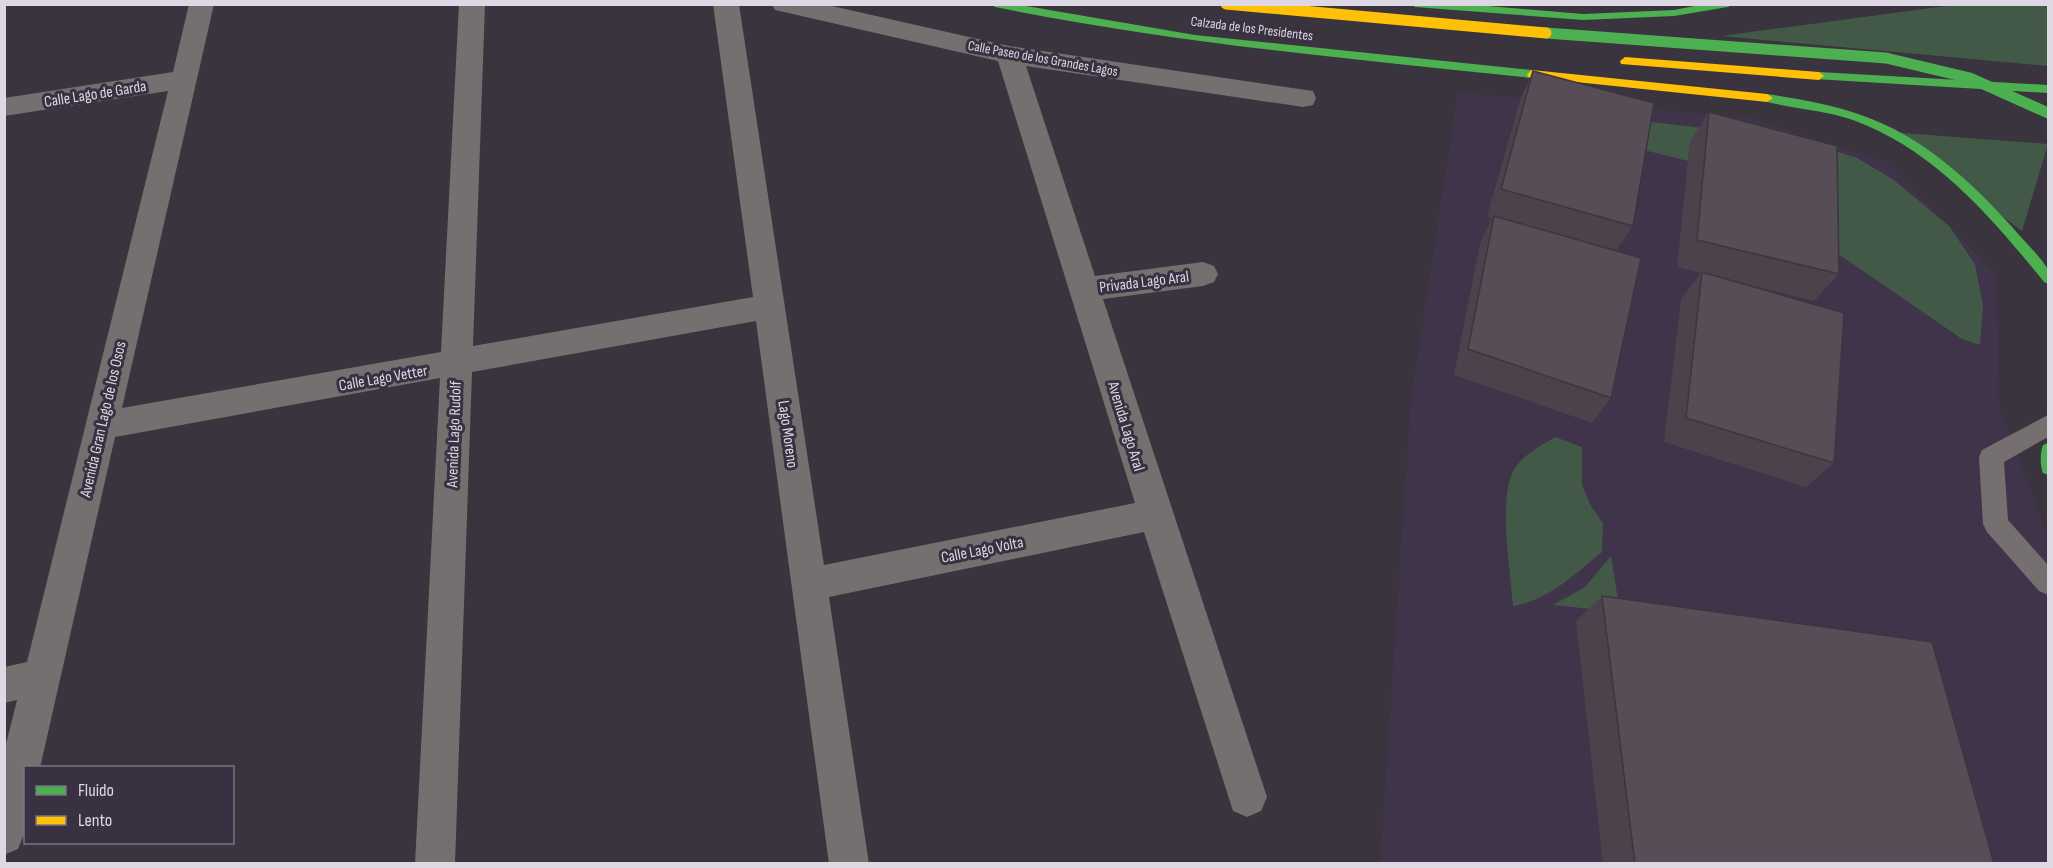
<svg xmlns="http://www.w3.org/2000/svg" width="2053" height="868" font-family="'Sofia Sans Condensed',sans-serif">
<style>
.built{fill:#40344a}
.green{fill:#425947}
.lines{fill:none;stroke-linecap:round;stroke-linejoin:round}
.lane{fill:#766f6f;fill-rule:evenodd}
.street{fill:#766f6f;fill-rule:evenodd}
.fast{fill:#4caf50;fill-rule:evenodd}
.slow{fill:#ffc107;fill-rule:evenodd}
.fast-bridge{stroke:#4caf50;stroke-width:11}
.slow-bridge{stroke:#ffc107;stroke-width:11}
.wall{fill:#4b424b}
.building{fill:#574d57;stroke:#3d363d;stroke-width:1.5}
.labels{text-anchor:middle;stroke-width:6;stroke-linejoin:round;paint-order:stroke}
.far-street-label{font-size:14px;fill:#ddd8e3;stroke:#393041}
.street-label{font-size:16px;fill:#ddd8e3;stroke:#393041}
</style>
<rect width="100%" height="100%" fill="#39343d"/>
<path class="built" d="M1458,92L1752,118L1887,162L1997,275L1999,406L2048,538V863L1380,864L1411,399Z"/>
<g class="green">
<path d="M1953,5H2048V66L1721,36Z"/>
<path d="M1609,117L1799,139L1857,158L1894,180L1949,226L1975,264L1983,306L1980,345L1962,339L1834,251L1688,161L1644,150Z"/>
<path d="M1890,132L2048,144L2022,231Z"/>
<path d="M1555,437L1582,447V485L1591,506L1603,523L1602,552C1575,574 1549,600 1513,606C1511,573 1497,496 1515,468C1524,454 1541,446 1555,437Z"/>
<path d="M1611,556L1620,612L1553,605L1585,587Z"/>
</g>
<g class="lines">
<path class="lane" d="M2048,415V437L2004,462L2008,520L2048,565V595L2039,591L1987,532L1983,524L1979,457L1982,450Z"/>
<path class="street" d="M189,4H214L122,408L441,352L459,4H485L473,346L753,297L713,4H739L824,565L1135,503L998,61L784,12L775,10L772,4H823L1009,46L1313,91L1316,98L1313,105L1303,107L1026,66L1095,276L1203,262L1214,266L1218,274L1214,282L1203,286L1103,299L1267,797L1261,811L1247,817L1233,811L1144,532L829,597L869,864H829L756,321L472,372L455,864H415L440,378L115,437L40,768H26V829L18,849L4,855V752L17,700L4,703V667L27,662L168,91L4,116V98L173,72Z"/>
<g class="fast">
<path d="M990,4H1014L1195,35L1532,70L1537,74L1532,78C1352,59 1173,43 995,7Z"/>
<path d="M1410,4H1465L1583,14L1674,10L1705,4H1733L1728,7L1674,16L1583,20L1415,7Z"/>
<path d="M1819,72L2048,85V93L1815,79L1814,76Z"/>
<path d="M1767,94C1799,99 1830,104 1861,115C1922,136 1970,180 2013,228C2021,238 2043,259 2048,270C2049,274 2048,280 2048,284L2044,282C1991,217 1935,150 1853,120C1824,110 1793,109 1763,101L1761,98Z"/>
<path d="M2048,443V475L2043,473C2040,466 2040,452 2043,445Z"/>
</g>
<g class="slow">
<path d="M1625,57L1819,72L1824,76L1819,80L1621,64L1620,61Z"/>
<path d="M1532,70L1767,94L1773,98L1767,102L1528,77L1527,74Z"/>
</g>
<path class="fast-bridge" d="M1546,33L1886,58L1970,78L2048,113"/>
<path class="slow-bridge" d="M1226,4L1546,33"/>
</g>
<g class="wall">
<path d="M1533,71L1633,226L1616,251L1611,398L1592,423L1454,375L1480,243L1492,218L1487,217L1520,100Z"/>
<path d="M1709,112L1839,274L1814,301L1729,280L1834,463L1806,487L1664,442L1681,299L1701,273L1677,267L1690,141Z"/>
<path d="M1602,596L1994,864H1603L1576,621Z"/>
</g>
<g class="building">
<path d="M1533,71L1654,103L1633,226L1501,189Z"/>
<path d="M1709,112L1837,146L1839,274L1697,240Z"/>
<path d="M1494,216L1641,258L1611,398L1468,349Z"/>
<path d="M1702,272L1844,313L1834,463L1686,418Z"/>
<path d="M1602,596L1932,642L1994,864H1635Z"/>
</g>
<g class="labels">
<g class="far-street-label">
<text transform="translate(1252 28) rotate(7)" y="5">Calzada de los Presidentes</text>
<text transform="translate(1043 58) rotate(10)" y="5">Calle Paseo de los Grandes Lagos</text>
</g>
<g class="street-label">
<text transform="translate(95 93) rotate(-9)" y="6">Calle Lago de Garda</text>
<text transform="translate(1144 281) rotate(-7)" y="6">Privada Lago Aral</text>
<text transform="translate(383 377) rotate(-10)" y="6">Calle Lago Vetter</text>
<text transform="translate(102 419) rotate(-77)" y="6">Avenida Gran Lago de los Osos</text>
<text transform="translate(1127 426) rotate(73)" y="6">Avenida Lago Aral</text>
<text transform="translate(453 434) rotate(-88)" y="6">Avenida Lago Rudolf</text>
<text transform="translate(789 434) rotate(82)" y="6">Lago Moreno</text>
<text transform="translate(982 549) rotate(-11)" y="6">Calle Lago Volta</text>
</g>
</g>
<rect width="2053" height="868" fill="none" stroke="#ddd8e3" stroke-width="12"/>
<rect x="24" y="766" width="210" height="78" fill="#393041" stroke="#7b7382" stroke-width="1.5"/>
<rect x="36" y="786" width="30" height="9" fill="#4caf50" stroke="#7b7382" stroke-width="1.5"/>
<text x="78" y="796" font-size="18" fill="#ddd8e3">Fluido</text>
<rect x="36" y="816" width="30" height="9" fill="#ffc107" stroke="#7b7382" stroke-width="1.5"/>
<text x="78" y="826" font-size="18" fill="#ddd8e3">Lento</text>
</svg>
